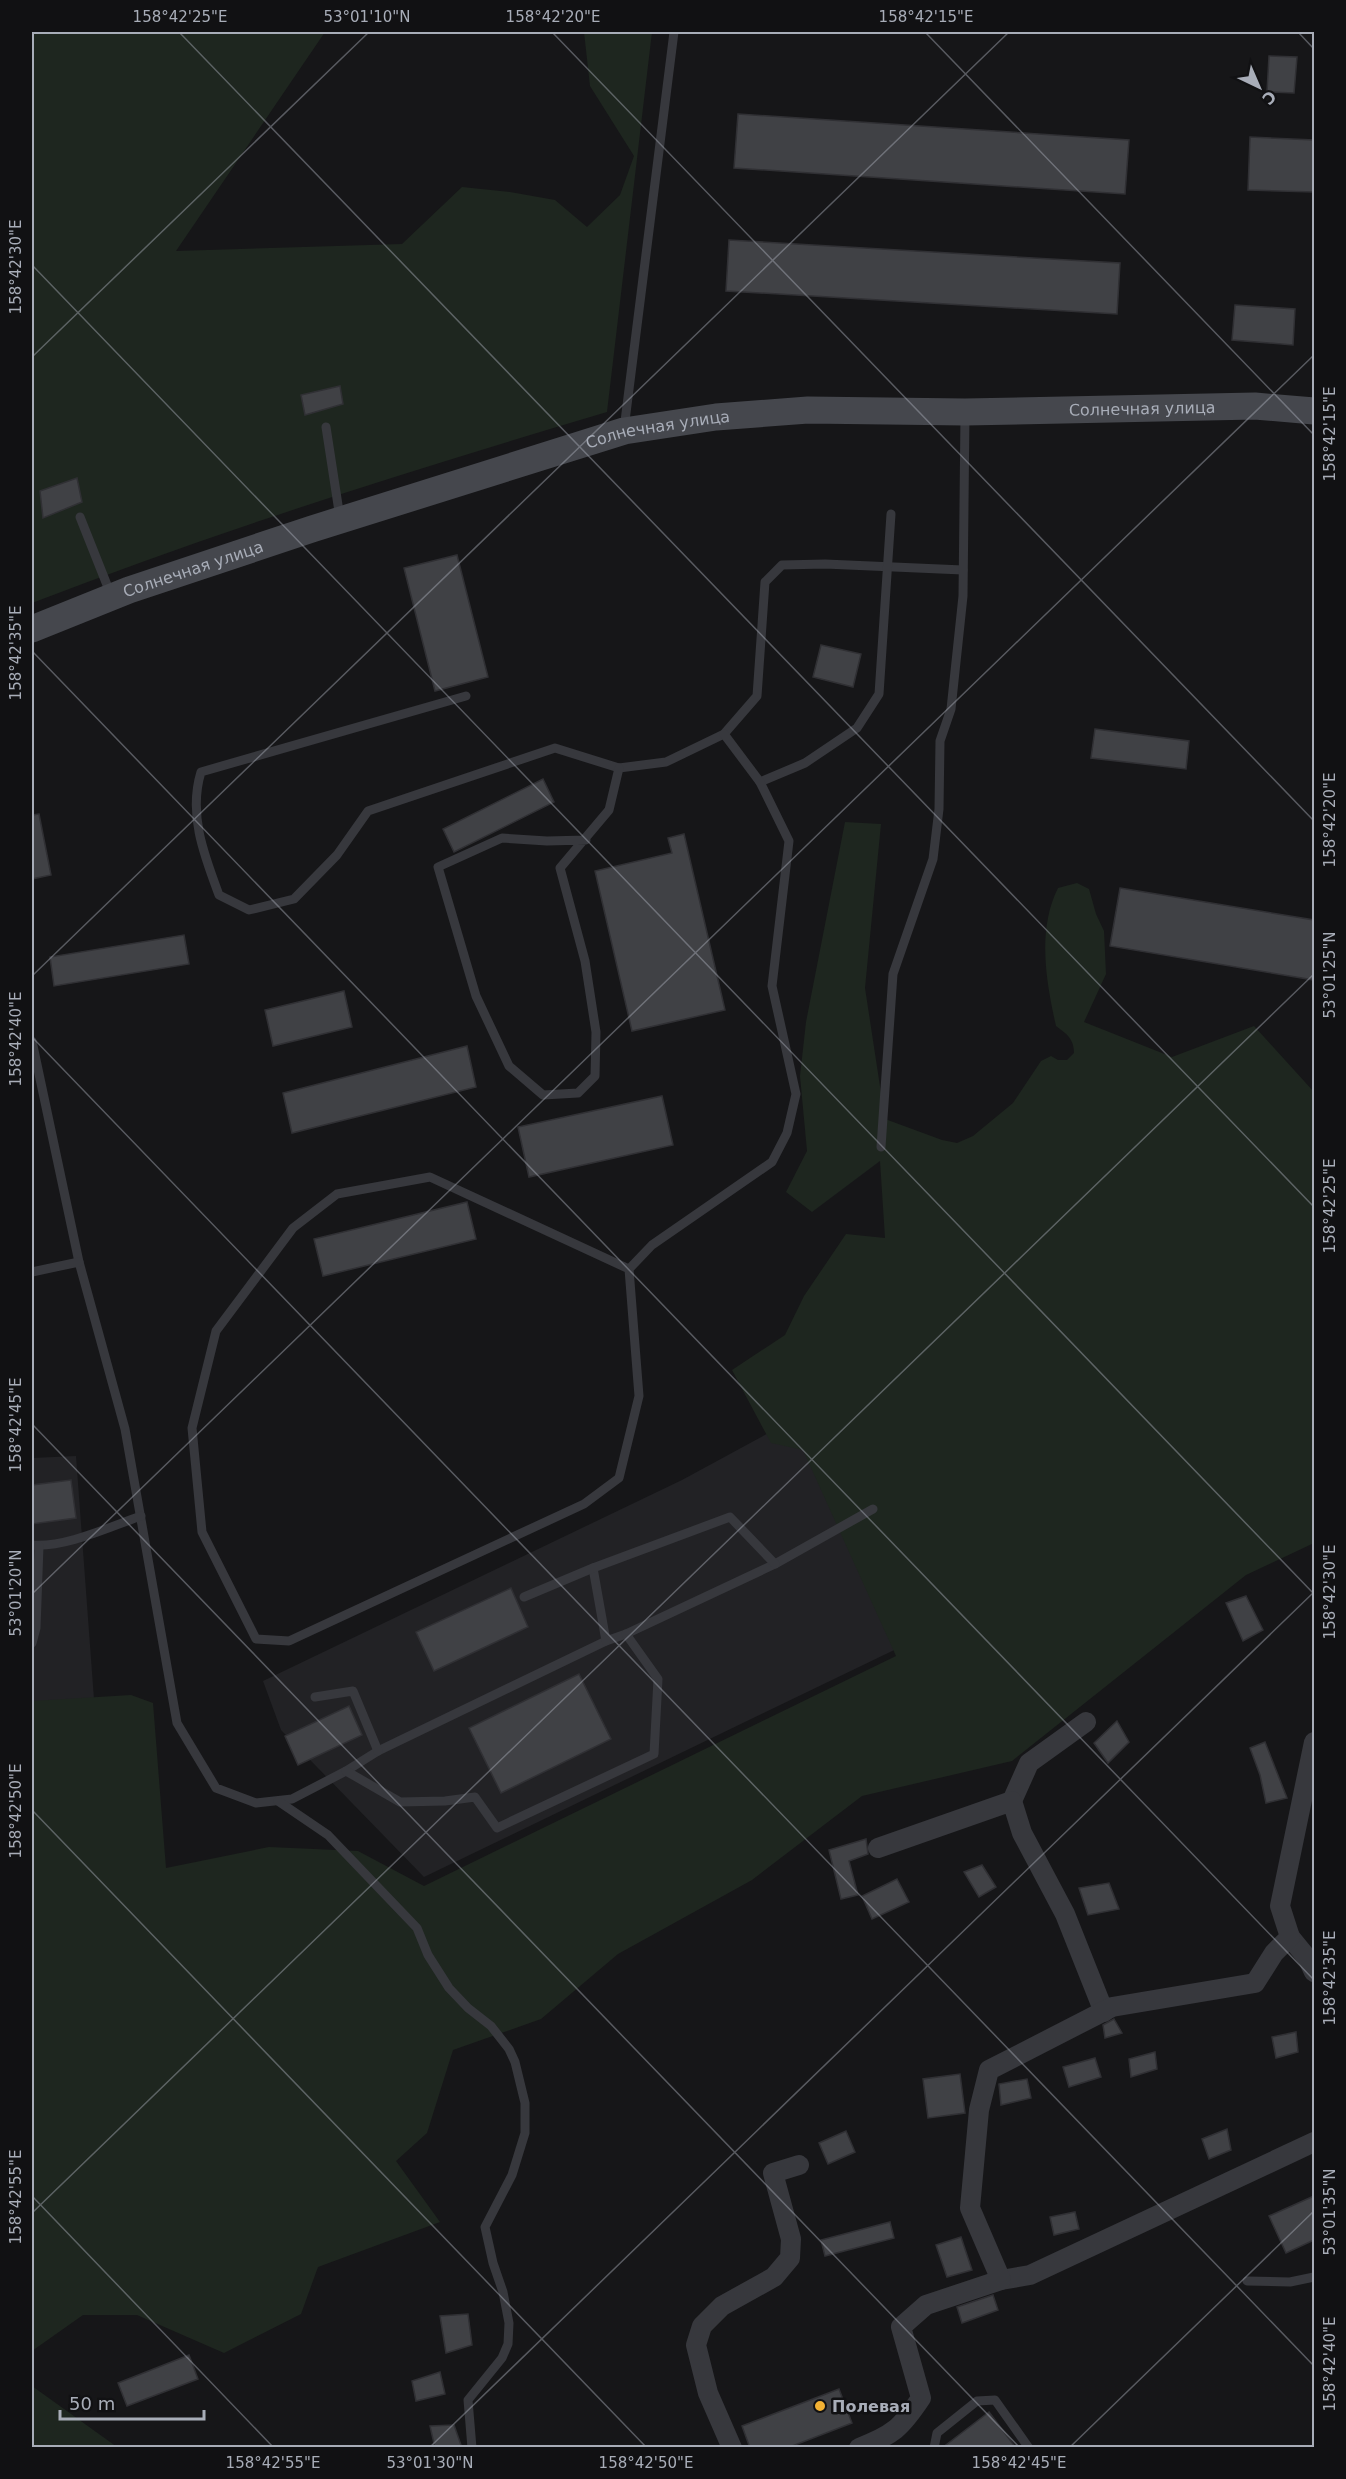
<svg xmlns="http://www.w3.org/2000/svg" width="1346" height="2479" font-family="'DejaVu Sans',sans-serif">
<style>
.built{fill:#222225}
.green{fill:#1e261f}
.building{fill:#404145;stroke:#303034;stroke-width:1.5}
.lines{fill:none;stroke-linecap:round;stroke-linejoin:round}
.lane{stroke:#37383d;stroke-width:9}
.street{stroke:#37383d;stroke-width:20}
.secondary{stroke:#45474d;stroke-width:27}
.ticks{fill:none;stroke:#a8adb8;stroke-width:1.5;stroke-opacity:0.45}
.poi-dot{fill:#f2b134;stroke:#111113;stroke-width:2}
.labels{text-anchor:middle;stroke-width:5;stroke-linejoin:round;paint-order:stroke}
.street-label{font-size:16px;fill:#a8adb8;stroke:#111113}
.poi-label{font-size:16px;font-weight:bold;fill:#a8adb8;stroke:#111113;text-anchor:start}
.neatline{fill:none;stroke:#a8adb8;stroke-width:2}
.ticks-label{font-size:15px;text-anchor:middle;fill:#a8adb8}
</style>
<rect width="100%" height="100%" fill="#161618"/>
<g class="built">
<path d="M811,1410L917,1639L424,1877L281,1730L263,1681L682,1480Z"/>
<path d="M76,1456L94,1699L32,1702V1458Z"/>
</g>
<g class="green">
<path d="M32,32H325L176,251L402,244L462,187L510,192L555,200L587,227L620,195L634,156L590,86L584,32H652L607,412C413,470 220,530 32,603Z"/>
<path d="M845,822L881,824L865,988L885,1119L942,1140L957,1143L973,1136L1013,1103L1041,1061L1051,1056L1058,1060H1067L1074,1053C1074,1039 1067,1034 1056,1026C1046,982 1037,930 1058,888L1077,883L1089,889L1096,914L1104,931L1106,974L1084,1022L1172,1057L1254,1026L1314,1092V1543L1246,1575L1012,1761L862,1796L752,1880L618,1954L541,2019L453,2050L427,2133L396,2161L440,2222L318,2267L301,2314L224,2353L137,2315H83L32,2351V1701L131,1695L153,1703L166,1868L269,1847L358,1851L424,1886L896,1656L803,1450L771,1443L732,1370L785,1335L804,1296L846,1234L885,1238L880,1161L812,1212L786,1192L807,1151L800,1076L806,1022Z"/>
<path d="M32,2386L117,2447H32Z"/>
</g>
<g class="building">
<path d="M1269,56L1297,57L1294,93L1267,92Z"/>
<path d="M738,114L1129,140L1125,194L734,168Z"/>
<path d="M1250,137L1314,140V192L1248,190Z"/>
<path d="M729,240L1120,263L1117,314L726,291Z"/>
<path d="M1235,305L1295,309L1293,345L1232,340Z"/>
<path d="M340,386L343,404L305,415L301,395Z"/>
<path d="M77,478L82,502L43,518L40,491Z"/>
<path d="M457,555L488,677L435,691L404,568Z"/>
<path d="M821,645L861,654L853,687L813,677Z"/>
<path d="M1095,729L1189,741L1186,769L1091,758Z"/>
<path d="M543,779L554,802L454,852L443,829Z"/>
<path d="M39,814L51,875L32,879V815Z"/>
<path d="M684,834L725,1010L632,1031L595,871L672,853L668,838Z"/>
<path d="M1120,888L1314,920V980L1110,946Z"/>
<path d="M184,935L189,964L54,986L50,957Z"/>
<path d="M344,991L352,1027L273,1046L265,1010Z"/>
<path d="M467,1046L476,1087L292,1133L283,1093Z"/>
<path d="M662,1096L673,1145L529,1177L518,1127Z"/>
<path d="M467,1202L476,1239L323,1276L314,1239Z"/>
<path d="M71,1480L76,1518L32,1524V1485Z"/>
<path d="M511,1588L528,1627L434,1671L416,1632Z"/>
<path d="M1246,1596L1263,1630L1243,1641L1226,1603Z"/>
<path d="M579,1674L611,1739L501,1793L469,1728Z"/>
<path d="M349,1706L362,1735L298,1765L285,1736Z"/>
<path d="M1117,1721L1129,1742L1108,1763L1094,1743Z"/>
<path d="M1265,1742L1287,1798L1266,1803L1260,1775L1250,1748Z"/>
<path d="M866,1839L868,1854L849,1861L858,1895L841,1899L829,1850Z"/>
<path d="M982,1865L996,1887L979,1897L964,1872Z"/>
<path d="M897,1879L909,1902L872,1919L862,1896Z"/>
<path d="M1109,1883L1119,1909L1088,1915L1079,1888Z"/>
<path d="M1114,2019L1122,2033L1105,2038L1103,2025Z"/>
<path d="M1296,2032L1298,2052L1276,2058L1272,2037Z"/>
<path d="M1155,2052L1157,2069L1131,2077L1129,2059Z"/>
<path d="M1095,2058L1101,2077L1069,2087L1063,2067Z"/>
<path d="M960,2074L965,2113L928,2118L923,2079Z"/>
<path d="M1027,2079L1031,2098L1001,2105L999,2084Z"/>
<path d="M1227,2129L1231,2150L1209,2159L1202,2139Z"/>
<path d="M846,2131L855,2152L828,2164L819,2143Z"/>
<path d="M1314,2196V2240L1286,2253L1269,2216Z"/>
<path d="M1075,2212L1079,2229L1054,2235L1050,2217Z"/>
<path d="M890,2222L894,2238L825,2256L821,2240Z"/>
<path d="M961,2237L972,2270L947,2277L936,2245Z"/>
<path d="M993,2295L998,2310L962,2323L957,2307Z"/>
<path d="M468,2314L472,2345L446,2353L440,2316Z"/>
<path d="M189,2355L198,2379L127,2406L118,2383Z"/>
<path d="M440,2372L445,2394L416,2401L412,2381Z"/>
<path d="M839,2389L852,2423L787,2448H750L742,2426Z"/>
<path d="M989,2412L1016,2448H942Z"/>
<path d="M454,2425L462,2448H435L430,2426Z"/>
</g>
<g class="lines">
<g class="lane">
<path d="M326,427L340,518"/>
<path d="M624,429L674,32"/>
<path d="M80,517L111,595"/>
<path d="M466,696L201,772C188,814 204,855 219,895L249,910L294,899L337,855L368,811L555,748L619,768L666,762L724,734L757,696L765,582L782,565L825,564L963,570"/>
<path d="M760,782L805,763L857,728L879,694L891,514"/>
<path d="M586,840L547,841L502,838L438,867L476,996L509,1066L543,1095L578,1093L595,1076L596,1032L585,961L560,868L609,810L619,768"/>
<path d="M32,1041L79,1262L125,1429L177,1723L216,1788L256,1803L292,1799L346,1771L378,1751L606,1641L626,1634L775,1564L873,1509"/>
<path d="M881,1147L893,974L933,859L939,809L940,741L951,709L963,596L965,414"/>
<path d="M629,1269L430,1177L337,1194L293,1228L216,1331L192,1428L202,1532L256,1639L289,1641L584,1504L619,1478L639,1396L629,1269L652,1245L772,1162L787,1133L796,1094L772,986L789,841L760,782L724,734"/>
<path d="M32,1272L79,1262"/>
<path d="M32,1545C65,1548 109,1527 141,1516"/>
<path d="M593,1568L606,1641"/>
<path d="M524,1597L593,1568L730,1517L775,1564"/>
<path d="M32,1643L36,1628L39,1546"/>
<path d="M315,1697L353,1691L378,1751"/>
<path d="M346,1771L400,1802L445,1801L475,1797L497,1828L654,1754L658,1679L626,1634"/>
<path d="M278,1801L328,1835L417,1928L428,1955L449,1988L468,2008L491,2026L509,2049L515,2062L525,2103V2133L512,2175L485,2227L493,2263L503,2292L509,2323L508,2344L502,2358L468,2400L472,2448"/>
<path d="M1247,2281L1290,2282L1314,2277"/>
<path d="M934,2448L937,2433L977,2401L995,2400L1029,2448"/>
</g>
<g class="street">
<path d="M1012,1801L1029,1763L1086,1722"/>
<path d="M878,1848L1012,1801L1022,1833L1065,1914L1104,2012"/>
<path d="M1290,1937L1308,1959L1314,1972"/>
<path d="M1001,2280L1030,2275L1314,2142"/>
<path d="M732,2448L708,2393L696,2345L702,2326L722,2306L774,2277L790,2258L791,2239L773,2173L799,2165"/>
<path d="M859,2448C893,2435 901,2428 921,2398L901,2327L926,2305L1001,2280L970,2208L979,2110L989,2070L1112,2007L1255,1983L1274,1953L1290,1937L1280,1906L1314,1742"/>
</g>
<path class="secondary" id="s1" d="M32,629L129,590L312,529L624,431L716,417L808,410L965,412L1255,406L1314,411"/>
</g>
<path class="ticks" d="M179,32L1314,1207M552,32L1314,821M925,32L1314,435M1298,32L1314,49M32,265L1314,1594M32,357L369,32M32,651L1314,1980M32,976L1009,32M32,1037L1314,2366M32,1424L1020,2448M32,1594L1314,355M32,1810L647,2448M32,2196L274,2448M32,2213L1314,974M429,2448L1314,1592M1069,2448L1314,2211"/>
<circle class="poi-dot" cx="820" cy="2406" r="6"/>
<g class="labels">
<g class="street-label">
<text dy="6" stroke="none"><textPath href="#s1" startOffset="1144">Солнечная улица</textPath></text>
<text dy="6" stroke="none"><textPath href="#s1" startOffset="658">Солнечная улица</textPath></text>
<text dy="6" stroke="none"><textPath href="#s1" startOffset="172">Солнечная улица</textPath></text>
</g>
<g class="poi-label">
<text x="832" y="2412">Полевая</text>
</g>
</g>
<rect width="1346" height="2479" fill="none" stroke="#111113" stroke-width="66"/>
<g transform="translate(1259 87) rotate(136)" stroke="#111113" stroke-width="4.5" paint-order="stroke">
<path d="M0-4.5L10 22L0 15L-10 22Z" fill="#a8adb8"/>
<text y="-9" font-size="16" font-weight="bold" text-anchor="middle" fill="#a8adb8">С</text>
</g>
<path d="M60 2410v9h144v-9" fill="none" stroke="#a8adb8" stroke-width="3"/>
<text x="69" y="2410" font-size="18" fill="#a8adb8" stroke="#111113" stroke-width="4.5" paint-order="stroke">50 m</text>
<rect x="33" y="33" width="1280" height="2413" class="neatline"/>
<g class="ticks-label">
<text x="180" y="22">158°42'25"E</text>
<text x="367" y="22">53°01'10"N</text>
<text x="553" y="22">158°42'20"E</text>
<text x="926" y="22">158°42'15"E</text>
<text transform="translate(16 267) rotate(-90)" y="5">158°42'30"E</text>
<text transform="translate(1330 434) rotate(-90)" y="5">158°42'15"E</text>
<text transform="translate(16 653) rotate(-90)" y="5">158°42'35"E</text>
<text transform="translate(1330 820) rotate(-90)" y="5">158°42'20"E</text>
<text transform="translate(1330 975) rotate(-90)" y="5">53°01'25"N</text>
<text transform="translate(16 1039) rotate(-90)" y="5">158°42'40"E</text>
<text transform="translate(1330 1206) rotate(-90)" y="5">158°42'25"E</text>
<text transform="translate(16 1425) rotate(-90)" y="5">158°42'45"E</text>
<text transform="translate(1330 1592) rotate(-90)" y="5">158°42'30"E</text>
<text transform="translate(16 1593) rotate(-90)" y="5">53°01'20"N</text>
<text transform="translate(16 1811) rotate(-90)" y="5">158°42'50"E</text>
<text transform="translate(1330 1978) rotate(-90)" y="5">158°42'35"E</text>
<text transform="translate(16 2197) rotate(-90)" y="5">158°42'55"E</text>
<text transform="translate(1330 2212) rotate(-90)" y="5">53°01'35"N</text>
<text transform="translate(1330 2364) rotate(-90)" y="5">158°42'40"E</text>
<text x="273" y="2468">158°42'55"E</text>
<text x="430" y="2468">53°01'30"N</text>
<text x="646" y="2468">158°42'50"E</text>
<text x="1019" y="2468">158°42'45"E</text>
</g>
</svg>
